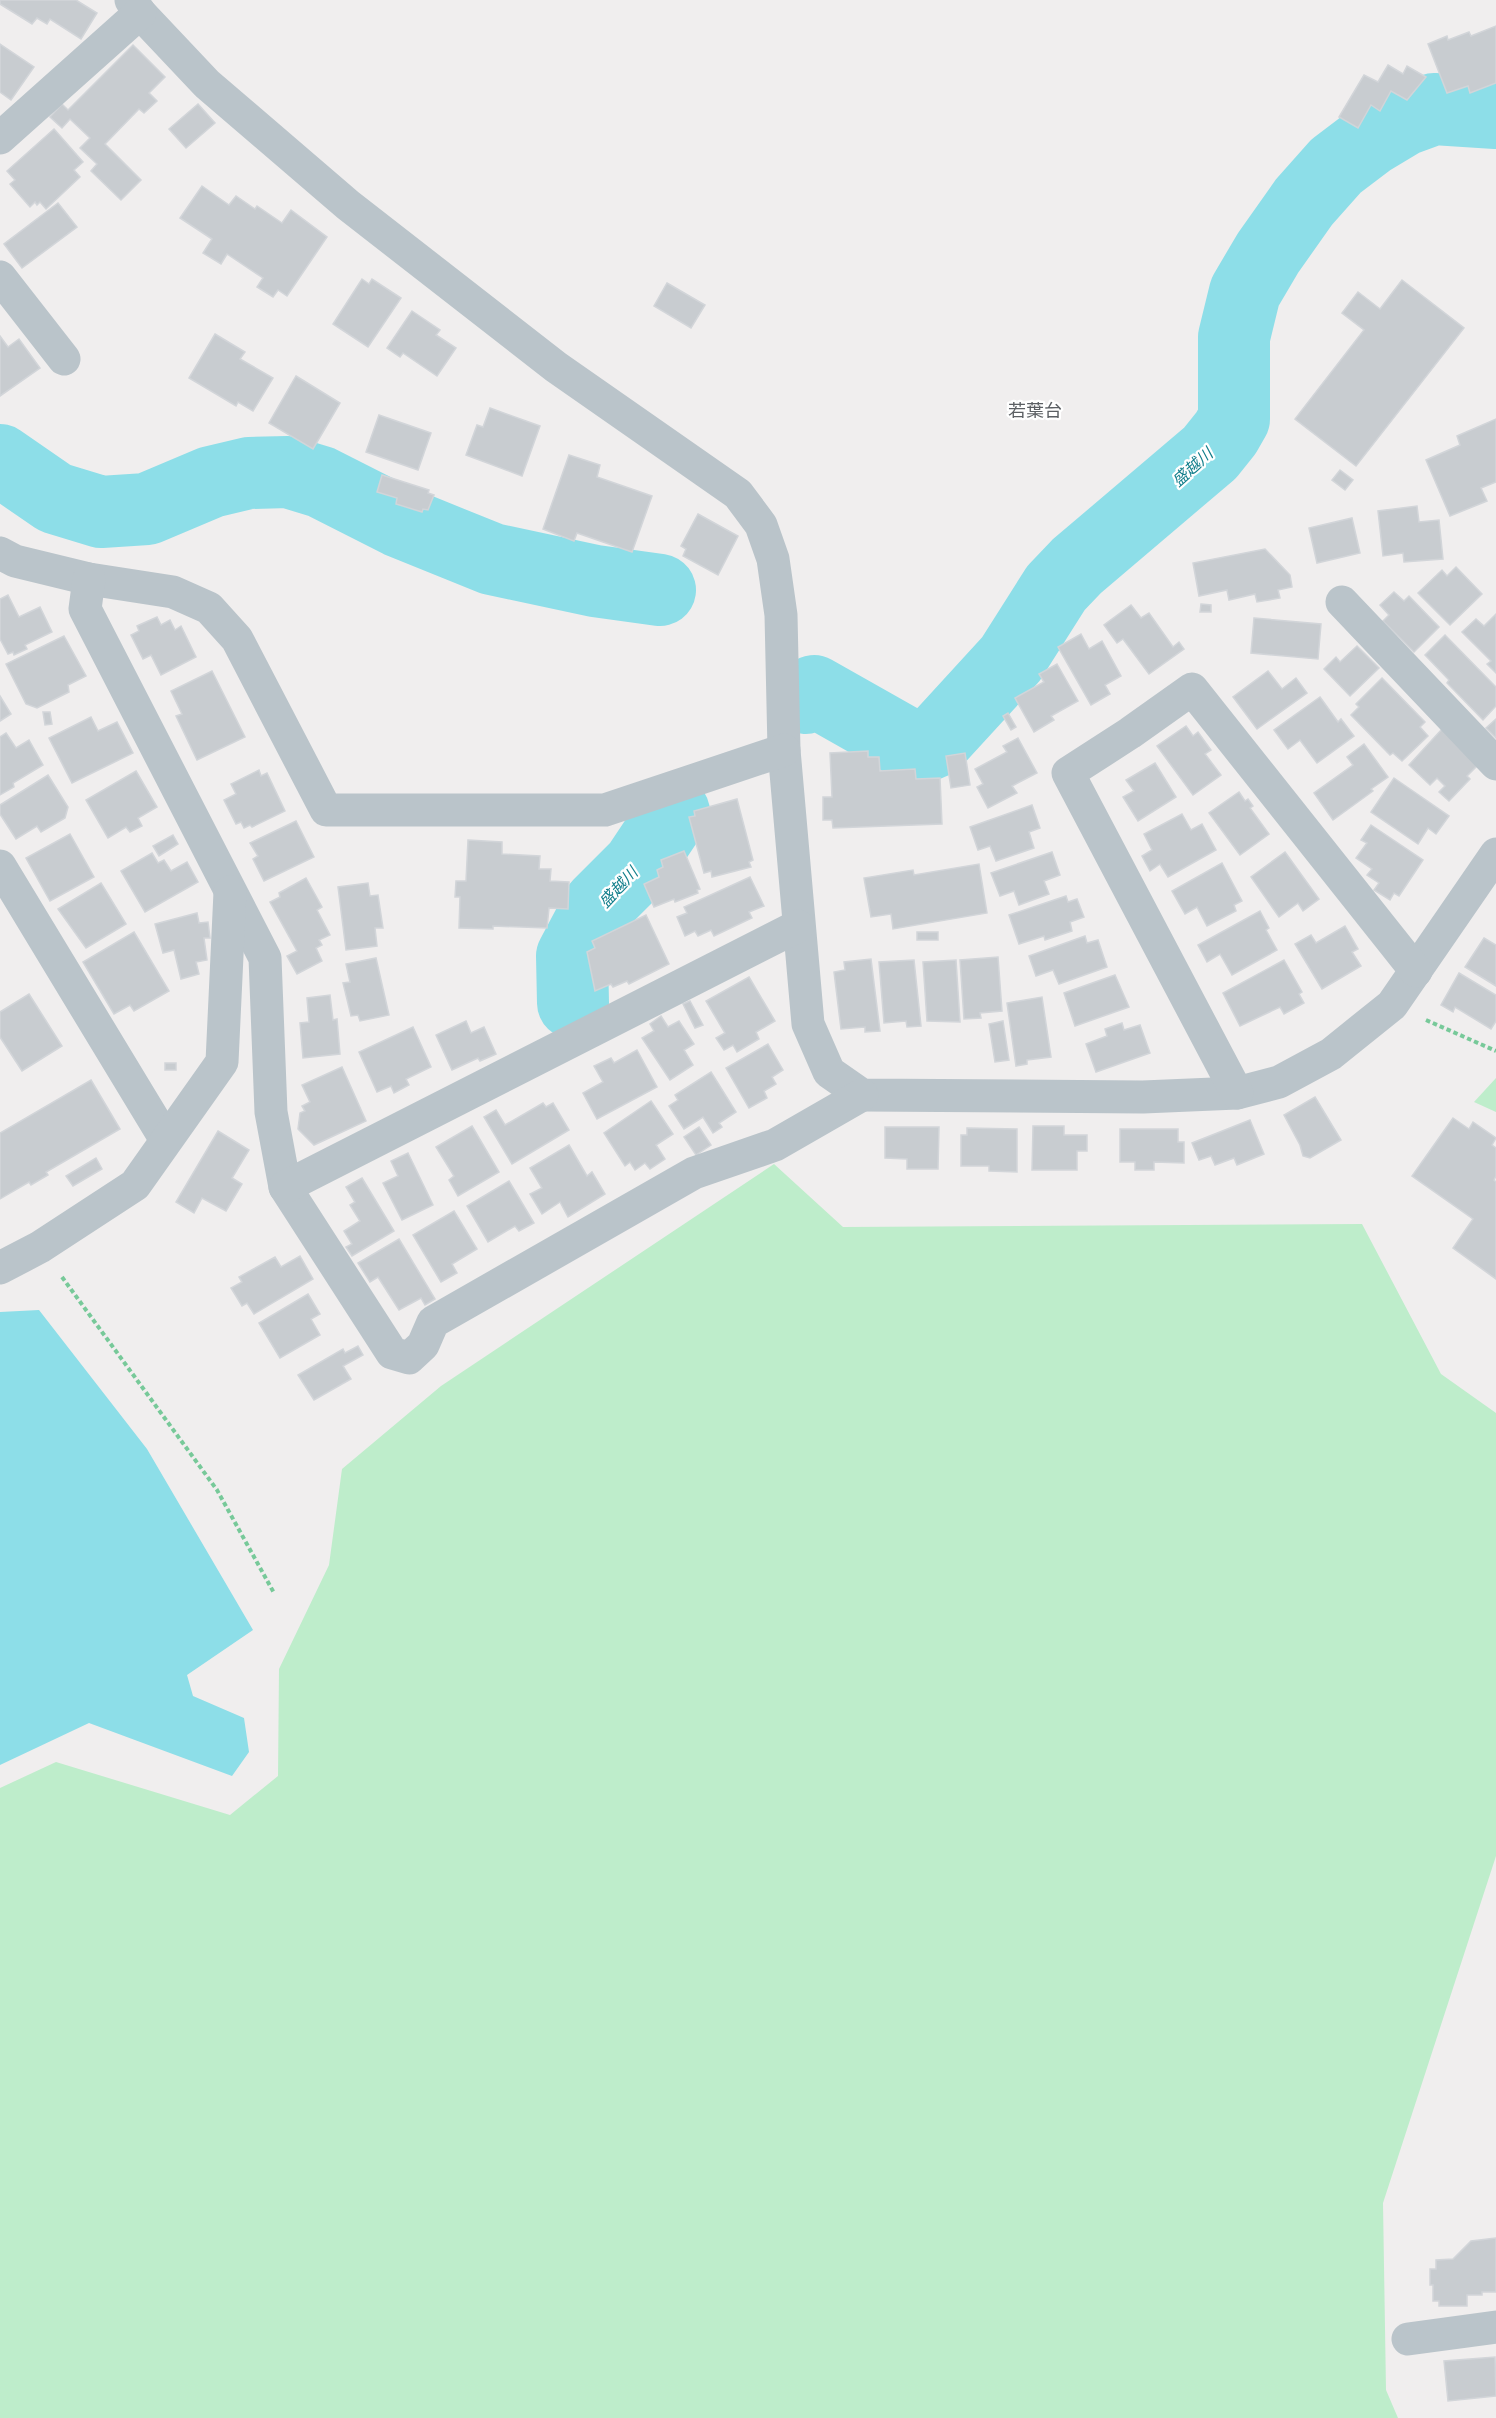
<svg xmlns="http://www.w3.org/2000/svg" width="1496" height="2418" font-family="Signika,'Noto Sans JP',sans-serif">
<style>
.green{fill:#beedcb}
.water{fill:#8ddee8}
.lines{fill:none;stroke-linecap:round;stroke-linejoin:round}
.river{stroke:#8ddee8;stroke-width:72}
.building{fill:#c8ccd0;stroke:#d2d5d9;stroke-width:1.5}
.path{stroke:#77c999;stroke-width:4;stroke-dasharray:4.5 3;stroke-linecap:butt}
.street{stroke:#bac4ca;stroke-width:33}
.labels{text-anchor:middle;stroke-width:4.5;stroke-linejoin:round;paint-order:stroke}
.water-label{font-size:16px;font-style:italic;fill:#137f8c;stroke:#fff}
.quarter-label{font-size:18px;fill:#5b5f63;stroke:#fff}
</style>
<rect width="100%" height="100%" fill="#f0eeee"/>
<g class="green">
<path d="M1496,1078V1112L1474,1102Z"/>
<path d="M774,1164L843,1227L1362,1224L1441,1374L1496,1413V1856L1383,2203L1386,2390L1398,2418H0V1788L56,1762L230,1815L278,1776L279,1669L329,1565L342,1469L441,1386Z"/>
</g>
<path class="water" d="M39,1310L147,1449L253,1630L187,1675L193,1696L244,1718L249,1752L232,1776L89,1723L0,1765V1312Z"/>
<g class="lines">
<g class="river">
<path d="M0,460L55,498L101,512L147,509L211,482L249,473L288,472L321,482L398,521L492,559L595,581L660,590"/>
<path d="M806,698L814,691L906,743L921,748L935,742L1011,659L1056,588L1077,566L1210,453L1226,433L1234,419V337L1245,292L1268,253L1304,202L1336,166L1369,141L1404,120L1434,109L1496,113"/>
<path d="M573,1003L572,956L599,905L638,866L674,812"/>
</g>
</g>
<g class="building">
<path d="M0,0H76L97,13L81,39L50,19L47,24L37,18L32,24L0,4Z"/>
<path d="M1496,26V83L1470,93L1468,86L1447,93L1428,44L1447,36L1448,40L1469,32L1471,36Z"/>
<path d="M0,44L34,67L11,100L0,92Z"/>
<path d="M133,45L165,77L149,93L157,101L144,113L139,109L105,144L141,180L121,200L91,171L97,164L80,148L90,138L70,119L62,128L50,117L62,104L68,110Z"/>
<path d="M1388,65L1403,74L1407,66L1426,77L1407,100L1391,91L1380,111L1371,105L1358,128L1339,117L1364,75L1378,82Z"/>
<path d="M198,104L215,123L186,148L169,129Z"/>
<path d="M54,129L83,162L74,170L80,177L46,209L40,202L37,205L35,202L30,207L10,184L15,180L7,171Z"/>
<path d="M202,186L229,205L236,196L255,209L257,206L282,223L291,210L327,237L287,296L278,290L273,297L257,287L263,278L227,254L221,264L203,253L212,239L180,218Z"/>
<path d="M58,203L77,227L22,268L4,244Z"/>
<path d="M362,279L369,284L372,279L401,298L368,347L333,324Z"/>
<path d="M1402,280L1464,328L1356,466L1295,419L1364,330L1342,313L1358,292L1380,309Z"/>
<path d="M667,283L705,305L691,328L654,306Z"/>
<path d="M412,311L440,330L436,335L456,348L437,376L403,353L400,357L387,348Z"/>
<path d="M215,334L245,352L240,359L273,378L253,411L238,402L236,406L189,378Z"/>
<path d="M0,336L8,347L19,339L40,368L0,396Z"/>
<path d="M296,376L340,403L313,449L269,423Z"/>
<path d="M490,408L540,426L522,476L466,455L477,425L483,427Z"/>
<path d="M379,415L431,433L418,470L366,452Z"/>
<path d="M1496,419V482L1481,488L1487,501L1450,516L1426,460L1460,445L1457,436Z"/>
<path d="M569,455L600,465L597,477L652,496L632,552L577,533L574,541L543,529Z"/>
<path d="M1340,470L1353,480L1345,490L1332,480Z"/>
<path d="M382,475L429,490L428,493L434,495L428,510L423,509L422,512L396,504L397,498L377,492Z"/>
<path d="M1417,506L1419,522L1439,520L1443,559L1404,562L1403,553L1383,556L1378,511Z"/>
<path d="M698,514L738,536L718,575L683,556L686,549L681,546Z"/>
<path d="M1352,518L1360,553L1317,563L1309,528Z"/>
<path d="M1265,549L1290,575L1292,587L1278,590L1280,598L1257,602L1255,594L1229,600L1227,590L1199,596L1193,563Z"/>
<path d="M1456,567L1482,594L1450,625L1418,593L1442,570L1447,576Z"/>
<path d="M1394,592L1404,601L1409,596L1439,627L1414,652L1383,621L1389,615L1380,605Z"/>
<path d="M8,595L19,617L40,607L52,632L25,645L27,649L14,655L13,652L8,654L0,639V599Z"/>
<path d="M1201,604L1211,605V612H1200Z"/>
<path d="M1131,605L1141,618L1149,613L1173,647L1179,642L1184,649L1149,674L1123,639L1117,643L1104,625Z"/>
<path d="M1496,614V673L1487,664L1491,661L1462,632L1476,619L1484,626Z"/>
<path d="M157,617L161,625L170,620L175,630L181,626L196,657L161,675L151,655L143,659L131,635L139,631L137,626Z"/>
<path d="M1254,618L1321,624L1318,659L1251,653Z"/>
<path d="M1081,634L1089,649L1102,641L1121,676L1105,685L1110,694L1091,705L1058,647Z"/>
<path d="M1445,635L1496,687V706L1483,720L1447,683L1449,680L1425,655Z"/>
<path d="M64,636L86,676L68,685L69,692L37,708L26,704L6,664Z"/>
<path d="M1357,646L1379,668L1350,696L1324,669L1336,657L1340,662Z"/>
<path d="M1057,664L1078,701L1051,716L1054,720L1034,732L1015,698L1044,682L1039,674Z"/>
<path d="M212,671L245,737L197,760L176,716L182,714L171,691Z"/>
<path d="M1268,671L1282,689L1296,678L1307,693L1257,729L1233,697Z"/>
<path d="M1382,678L1425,722L1420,727L1428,736L1402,761L1393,753L1390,755L1351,715L1359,707L1356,704Z"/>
<path d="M0,696L11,714L0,721Z"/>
<path d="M1320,697L1338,722L1341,719L1354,736L1317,763L1300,740L1288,749L1274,730Z"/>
<path d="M43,712H50L52,724L45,725Z"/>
<path d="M1008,713L1016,727L1011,730L1003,716Z"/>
<path d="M91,717L98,731L117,722L133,753L72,783L49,738Z"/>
<path d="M1496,719V738L1486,728Z"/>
<path d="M1186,726L1193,736L1198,732L1211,750L1205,754L1221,775L1193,795L1157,746Z"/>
<path d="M1442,729L1479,764L1467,776L1470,779L1449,801L1439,792L1445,786L1437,778L1430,785L1409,765Z"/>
<path d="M6,733L16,748L29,740L43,765L13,783L14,787L0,795V737Z"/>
<path d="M1018,738L1037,773L1012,786L1017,793L988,808L977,787L983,784L975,769L1007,752L1003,746Z"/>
<path d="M1364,744L1388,777L1371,789L1373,791L1333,820L1314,793L1353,765L1347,757Z"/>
<path d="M868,751V757H879L880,771L915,769L916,779L940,778L942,824L833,828L832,820H823V797H832L830,753Z"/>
<path d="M965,753L970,785L951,788L946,756Z"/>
<path d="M1155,763L1176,797L1138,821L1123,797L1134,791L1126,780Z"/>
<path d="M259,770L261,776L267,773L285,811L252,827L250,825L244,828L241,822L236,824L224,800L236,794L231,784Z"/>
<path d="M136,771L157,807L138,818L142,826L130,832L126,827L108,838L86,800Z"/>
<path d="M48,775L68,807L65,818L41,832L37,826L16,839L0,814V805Z"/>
<path d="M1394,778L1449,816L1436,834L1428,828L1418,844L1371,812Z"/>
<path d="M1239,792L1245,801L1248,799L1253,806L1250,808L1269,834L1240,855L1209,813Z"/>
<path d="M737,799L753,860L749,862L751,867L712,877L711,871L704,873L689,817L695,816L694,811Z"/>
<path d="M1032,805L1040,828L1029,832L1034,848L996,861L990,846L978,850L970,827Z"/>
<path d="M1182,814L1191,830L1202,824L1216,850L1168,877L1160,864L1150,871L1142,856L1152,850L1144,834Z"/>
<path d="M296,821L314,857L264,881L253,859L258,856L250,843Z"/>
<path d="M1371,825L1423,860L1399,896L1394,893L1390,900L1374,890L1379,883L1367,875L1372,869L1356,858L1367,843L1361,840Z"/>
<path d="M70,834L94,877L50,901L26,858Z"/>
<path d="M173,835L178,844L159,856L153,846Z"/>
<path d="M468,840L502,842V854L540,856L539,869H551L550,881L569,882L568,909L549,908L547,928L493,926V929L459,928L460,897H455L456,881H466Z"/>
<path d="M684,851L700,889L697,890L698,893L675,902L674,899L654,907L644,884L659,877L657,870L663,867L661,860Z"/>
<path d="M1052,852L1060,875L1044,881L1049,894L1019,905L1014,891L1000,896L991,873Z"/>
<path d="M1285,852L1319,899L1303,911L1298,903L1279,917L1251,877Z"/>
<path d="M152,853L158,863L164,860L171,871L187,862L198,882L145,912L121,871Z"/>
<path d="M1222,863L1242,901L1234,905L1236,911L1207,926L1197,907L1185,914L1172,891Z"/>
<path d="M979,864L987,913L893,929L891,914L871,917L864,878L913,870L914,875Z"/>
<path d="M750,877L764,906L749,912L752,918L714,936L711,930L698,936L695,931L685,936L677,917L687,913L684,907Z"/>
<path d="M306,878L322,907L317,910L330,935L319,940L322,945L316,948L322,961L297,974L287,956L297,951L270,902L280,897L279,893Z"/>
<path d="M101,883L126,924L86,948L58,909Z"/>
<path d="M368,883L370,896L378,895L383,928H375L377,946L346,950L338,887Z"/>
<path d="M1066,896L1068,902L1077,899L1084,917L1070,922L1072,931L1045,940L1044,936L1019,944L1009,915Z"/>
<path d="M1260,911L1269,928L1266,930L1277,950L1232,975L1220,954L1207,962L1198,945Z"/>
<path d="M197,913L199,923L208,922L210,938H204L207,960L196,962L199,974L181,979L174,950L163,953L155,924Z"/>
<path d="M646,915L669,964L629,984L627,981L613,987L611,984L595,991L587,952L595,948L592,941Z"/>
<path d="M1345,926L1358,949L1352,952L1361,966L1322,989L1295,944L1311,935L1316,943Z"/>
<path d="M134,932L169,991L134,1011L130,1005L114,1014L83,962Z"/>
<rect x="917" y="932" width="21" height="8"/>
<path d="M1085,936L1087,943L1098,940L1107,967L1059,984L1053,970L1036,976L1029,956Z"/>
<path d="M1484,938L1496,945V986L1465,967Z"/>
<path d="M998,957L1002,1011L980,1013L981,1018L964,1019L960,960Z"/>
<path d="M376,958L389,1015L360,1021L358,1015L351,1016L343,983L350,982L346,964Z"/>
<path d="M871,959L880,1031L865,1032V1027L841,1029L834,972L845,970L844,962Z"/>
<path d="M914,960L921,1026L907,1027L906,1021L884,1023L879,962Z"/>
<path d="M956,960L960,1022L927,1021L923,962Z"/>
<path d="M1284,960L1302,992L1299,994L1304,1003L1284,1014L1280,1007L1240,1026L1223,993Z"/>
<path d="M1459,973L1496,995V1021L1491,1029L1455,1007L1453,1012L1441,1005Z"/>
<path d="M1115,975L1129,1007L1075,1026L1064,993Z"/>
<path d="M749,977L775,1021L756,1032L759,1039L737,1052L733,1045L724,1050L716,1038L725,1033L706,1001Z"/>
<path d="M29,994L62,1046L22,1071L0,1037V1012Z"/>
<path d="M330,995L333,1020L337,1019L340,1054L303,1058L300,1023L309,1022L307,998Z"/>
<path d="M1042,997L1051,1057L1027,1060V1064L1016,1066L1007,1003Z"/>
<path d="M690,1001L703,1025L695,1028L683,1004Z"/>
<path d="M661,1016L668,1027L679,1021L694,1044L684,1050L693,1065L670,1080L642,1038L654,1031L650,1024Z"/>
<path d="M466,1021L471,1033L484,1027L496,1054L480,1061L478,1058L452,1070L436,1035Z"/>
<path d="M1003,1021L1009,1060L995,1062L989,1024Z"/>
<path d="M1122,1023L1124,1030L1140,1025L1150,1053L1096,1072L1086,1044L1107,1036L1105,1029Z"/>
<path d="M413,1027L431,1067L406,1079L409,1085L394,1093L391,1086L377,1092L359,1052Z"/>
<path d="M768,1044L783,1070L772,1077L776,1084L764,1091L767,1098L749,1108L726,1068Z"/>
<path d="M637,1050L657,1087L597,1119L583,1093L603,1082L594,1066L611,1058L614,1063Z"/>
<rect x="165" y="1063" width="11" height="7"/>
<path d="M342,1067L366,1121L314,1145L298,1129L300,1113L305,1111L302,1106L310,1102L302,1085Z"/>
<path d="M711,1072L736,1112L719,1123L722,1127L713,1133L703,1117L684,1129L669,1106L678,1100L675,1095Z"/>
<path d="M91,1080L120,1129L46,1172L48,1175L31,1185L29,1182L0,1199V1133Z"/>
<path d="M1315,1097L1341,1140L1310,1158L1303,1156L1300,1145L1284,1115Z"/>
<path d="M651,1101L673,1134L656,1145L665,1159L650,1169L645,1163L635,1170L630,1162L625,1166L604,1133Z"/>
<path d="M543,1103L546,1107L553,1103L569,1130L512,1164L484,1117L496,1110L505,1125Z"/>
<path d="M1453,1118L1469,1129L1473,1122L1496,1138L1492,1145L1496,1148V1176L1494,1180L1496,1182V1279L1453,1248L1473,1219L1412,1176Z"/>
<path d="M1250,1120L1264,1154L1237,1165L1234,1158L1215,1165L1211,1156L1199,1160L1192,1143Z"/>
<path d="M472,1126L499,1172L458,1196L449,1180L454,1176L436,1147Z"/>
<path d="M1033,1126H1064V1135H1087V1151H1077V1170H1032Z"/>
<path d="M699,1127L711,1145L696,1155L684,1137Z"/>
<path d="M885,1127H939L938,1169H907V1159L885,1158Z"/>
<path d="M967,1128L1017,1129V1172L989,1171V1166H961V1135H967Z"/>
<path d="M1120,1129H1178V1142H1184V1163L1154,1162V1170H1135V1162H1120Z"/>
<path d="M218,1131L249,1150L232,1178L242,1184L226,1211L202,1198L194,1213L176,1202Z"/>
<path d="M569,1145L587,1176L592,1172L605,1194L568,1217L560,1202L542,1214L530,1194L542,1188L530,1168Z"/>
<path d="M408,1153L433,1205L402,1220L383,1183L398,1176L391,1161Z"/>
<path d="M96,1158L102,1169L73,1186L66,1176Z"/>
<path d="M362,1178L394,1231L352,1256L346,1247L352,1244L344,1231L360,1221L350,1205L355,1202L346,1187Z"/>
<path d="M509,1181L534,1223L519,1231L515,1226L488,1242L467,1206Z"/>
<path d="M454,1211L477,1249L452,1264L457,1273L441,1282L413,1235Z"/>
<path d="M399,1239L435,1299L425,1305L421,1298L399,1310L378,1277L370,1282L358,1263Z"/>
<path d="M300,1256L313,1279L254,1314L247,1303L242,1306L231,1288L242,1282L239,1277L275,1257L281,1267Z"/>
<path d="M308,1294L320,1314L311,1319L320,1335L280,1358L259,1323Z"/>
<path d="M358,1346L363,1355L343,1366L351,1379L314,1400L298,1375L343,1349L345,1353Z"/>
<path d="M1496,2238V2292H1482V2295H1467V2306H1439V2301H1433V2285H1430V2269H1436V2260L1453,2259L1471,2241Z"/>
<path d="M1495,2357L1496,2396L1448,2401L1444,2361Z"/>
</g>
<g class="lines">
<g class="path">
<path d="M1426,1020L1496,1051"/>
<path d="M62,1277L217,1490L274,1593"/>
</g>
<g class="street">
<path d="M131,0L140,13L207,84L348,205L556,367L738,494L761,525L773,559L781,615L784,750L808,1024L829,1072L862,1095L1143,1097L1237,1093L1279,1082L1331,1054L1392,1005L1496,854"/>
<path d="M0,138L140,13"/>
<path d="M0,277L64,359"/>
<path d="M0,553L15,561L89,579L173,592L209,608L237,639L326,810H605L784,750"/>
<path d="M89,579L85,609L265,958L271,1112L285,1187L392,1353L409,1358L423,1345L433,1322L694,1173L775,1145L862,1095"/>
<path d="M1342,602L1496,764"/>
<path d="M0,866L166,1140"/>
<path d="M1237,1093L1068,773L1130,733L1192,689L1416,971"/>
<path d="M285,1187L798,926"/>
<path d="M0,1268L40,1247L135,1185L222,1062L230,892"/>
<path d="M1408,2339L1496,2327"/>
</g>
</g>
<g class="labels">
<g class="water-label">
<text transform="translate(1192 467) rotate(-42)" y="6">盛越川</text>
<text transform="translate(618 887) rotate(-47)" y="6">盛越川</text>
</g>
<g class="quarter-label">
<text x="1035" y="417">若葉台</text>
</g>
</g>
</svg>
